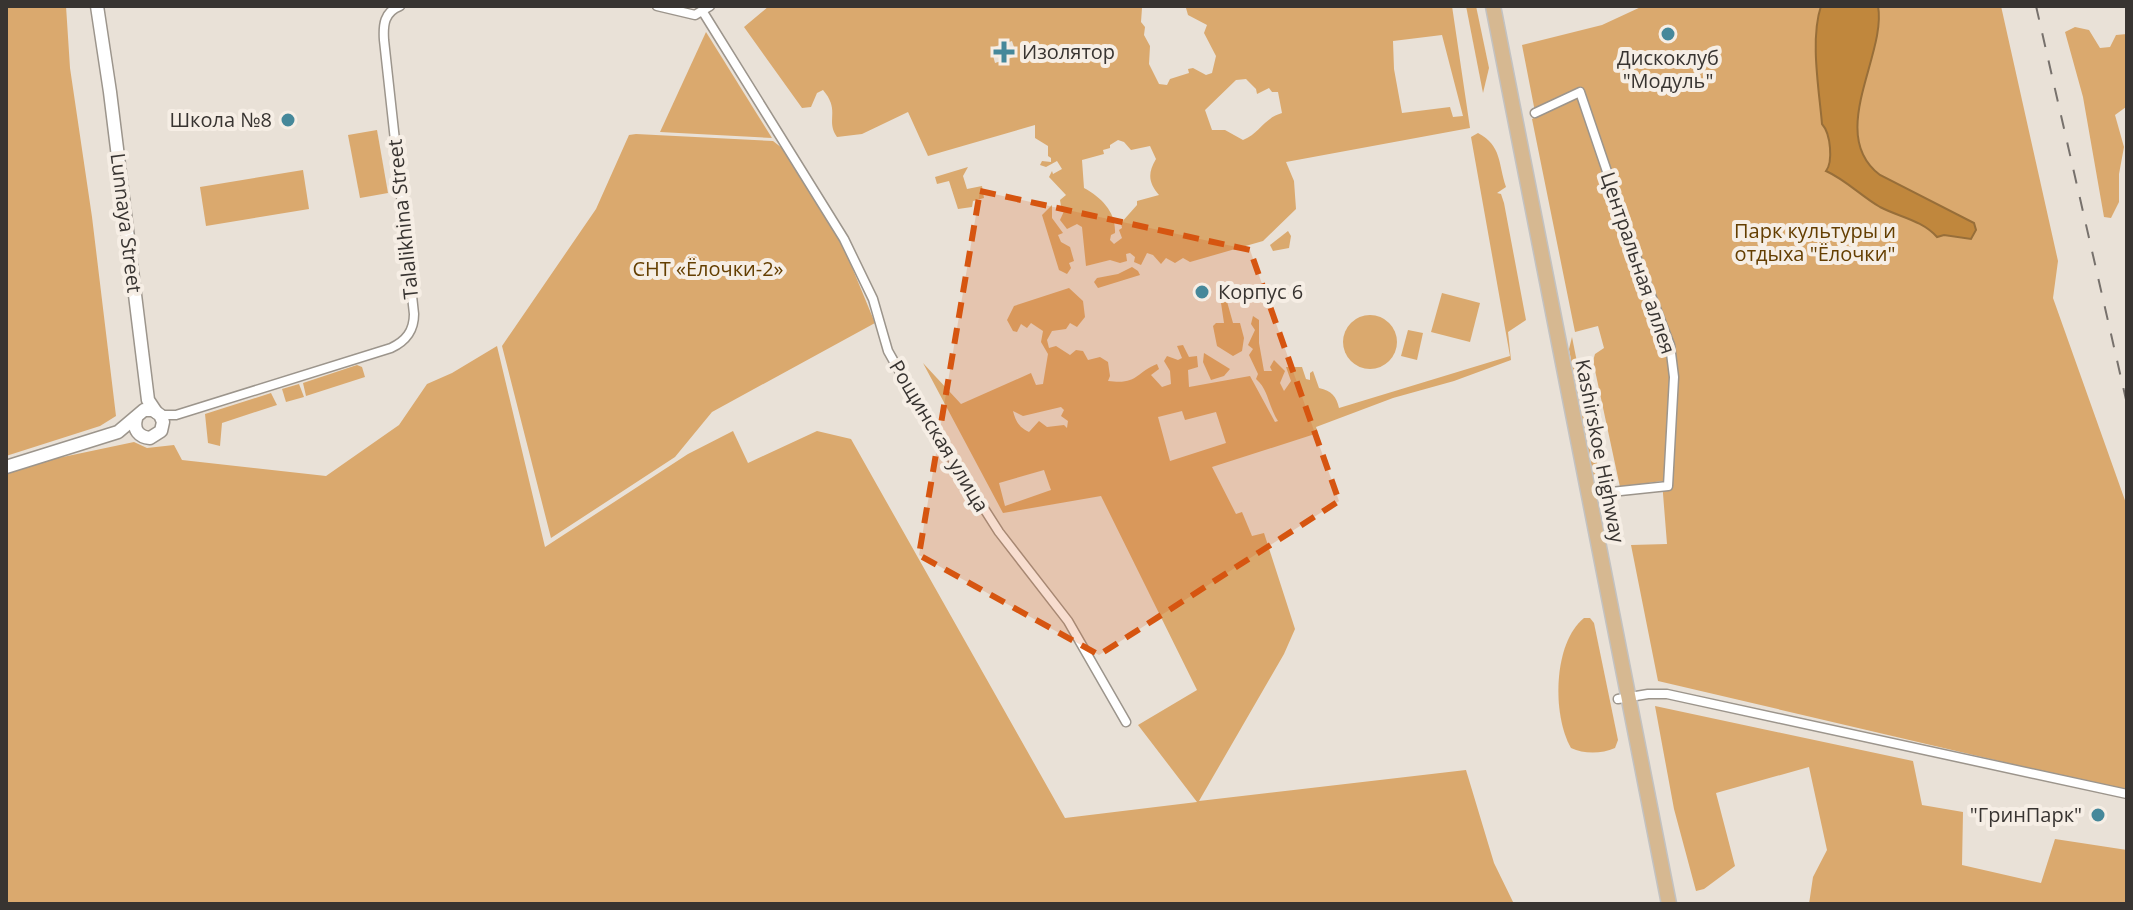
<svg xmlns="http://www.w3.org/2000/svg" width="2133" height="910" font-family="'Open Sans',sans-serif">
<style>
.green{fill:#daa96e;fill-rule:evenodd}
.water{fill:#c0873d;stroke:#976e39;stroke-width:2}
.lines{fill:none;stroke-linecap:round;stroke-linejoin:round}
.street-casing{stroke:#9c958c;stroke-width:11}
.secondary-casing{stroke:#9c958c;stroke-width:15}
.primary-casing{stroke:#c3c2c1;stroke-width:17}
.street{stroke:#fff;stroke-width:8}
.secondary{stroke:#fff;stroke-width:12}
.primary{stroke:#d6b891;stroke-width:14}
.rail{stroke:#77716c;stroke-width:2;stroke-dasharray:14 14;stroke-linecap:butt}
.marked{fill:#d65510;fill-opacity:0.2;stroke:#d65510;stroke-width:6;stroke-dasharray:16 10;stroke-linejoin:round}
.poi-dot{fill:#46889a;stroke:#f6eee5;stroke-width:3}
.labels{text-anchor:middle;stroke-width:8;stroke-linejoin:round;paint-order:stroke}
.poi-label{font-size:20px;fill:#383431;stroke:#f6eee5;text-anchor:start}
.street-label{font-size:20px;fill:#383431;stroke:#f6eee5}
.park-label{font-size:20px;fill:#643e01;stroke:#f6eee5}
</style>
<rect width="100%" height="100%" fill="#e9e1d7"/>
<g class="green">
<path d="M6,6H66L70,68L92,217L116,416L100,426L6,456Z"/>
<path d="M769,6H1135L1142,8L1141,22L1145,27L1144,35L1150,46L1149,64L1159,84L1167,85L1170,79L1189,73L1188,69L1193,68L1206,75L1212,73L1216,56L1204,33L1207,25L1188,15L1186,8L1180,6H1452L1470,128L1286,162L1294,181L1296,209L1263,241L1190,262L1183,258L1175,263L1166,258L1161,264L1153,255L1147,253L1141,265L1134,262L1135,257L1130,253L1126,254L1127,261L1120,263L1110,260L1086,266L1082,227L1077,224L1067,229L1060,220L1065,209L1061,206L1060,200L1066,195L1049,177L1052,171L1053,174L1062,169L1057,161L1046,167L1040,165L1042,161L1051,162V158L1048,156V146L1035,138V125L928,156L908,112L862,134L837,137C825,120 841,111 823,90L817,93L811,107L802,108L744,27ZM1442,35L1463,116L1453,117L1450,107L1402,113L1394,69L1393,41ZM1012,41L1017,56L995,63L991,48ZM1246,79L1256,89L1257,94L1269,88L1272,92H1278L1282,113C1264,118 1260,133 1243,140L1225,130H1212L1205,110L1236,80ZM1118,140L1124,142L1131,150L1150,146L1156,159C1147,174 1149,183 1159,195L1137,201V205L1121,223L1122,228L1119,230L1122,238L1114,244L1110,240L1111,235L1115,233C1116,212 1102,198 1084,188L1082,160L1104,154L1103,150L1110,148V145Z"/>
<path d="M1466,6H1476L1489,68L1483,93Z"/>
<path d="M1643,6H2001L2058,261L2053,298L2127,506V791L1658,681L1631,545L1667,544L1662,481L1620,487L1593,361L1595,354L1604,348L1598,326L1575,332L1532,119L1536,117L1522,45L1602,25Z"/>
<path d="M2075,27L2089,30L2100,48L2110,47L2116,35L2127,34L2126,107L2115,115L2124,147L2119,174V202L2111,218L2104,217L2083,97L2065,32Z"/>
<path d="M706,32L772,138L660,132Z"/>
<path d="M377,130L388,193L360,198L348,135Z"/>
<path d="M1478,133C1502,146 1498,163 1506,187L1497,193L1501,194L1504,203L1526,320L1508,332L1511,360L1454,381L1393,398L1316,427L1318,433L1212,467L1236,514L1242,512L1252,536L1264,533L1295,629L1284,654L1199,801L1466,770L1494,863L1514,904H6V469L134,442L147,448L174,445L182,460L326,476L399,425L427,384L452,373L497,346L545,547L688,454L733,431L748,463L817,431L851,439L1065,818L1197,802L1138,725L1197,690L1101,496L1003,513L923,363L961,404L1031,373L1036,385L1043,384L1048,354L1041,342L1043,331L1031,323L1027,328L1021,324L1017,332L1013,331L1007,320L1014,306L1069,288L1083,301L1085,317L1077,327L1070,323L1066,329L1052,331L1047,340L1049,348L1056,346L1070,355L1076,350L1083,351L1088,360L1100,357L1108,362L1110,376L1108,381C1138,385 1135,373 1157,364L1159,369L1151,375L1162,387L1171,384L1170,371L1164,361L1167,356L1178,360L1182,358L1177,346L1183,345L1189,357L1197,356L1198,367L1188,370L1189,387L1250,376L1275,422L1278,421C1268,406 1269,390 1256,379L1258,374L1249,355L1253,349L1248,345L1255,330L1251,324L1253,316L1259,320V343L1264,371H1272L1270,367L1274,360L1285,371L1280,383L1284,391L1291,381L1286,367H1302L1306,379L1310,380V373L1313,371L1319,388C1332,391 1336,396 1339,408L1510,356L1471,137ZM1061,407L1064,410L1061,416L1068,421L1067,428L1064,425L1047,427L1039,421L1029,432C1019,427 1016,422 1013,411L1023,416ZM1182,411L1185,420L1216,412L1226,443L1170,461L1158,417ZM1044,470L1051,490L1005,506L999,483Z"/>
<path d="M636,134L773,141L782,148L842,243L875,323L712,412L675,457L551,538L502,346L596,209L629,135Z"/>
<path d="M968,167L963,176L967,189L982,186L984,198L973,201L972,207L958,209L949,181L937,184L935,177Z"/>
<path d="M303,170L309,209L206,226L200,187Z"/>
<path d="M1052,205V218L1063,233L1058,235L1061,242L1070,247L1074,261L1069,263L1071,268L1067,274L1059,270L1042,215Z"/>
<path d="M1288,231L1291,236L1289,248L1273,251L1270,245Z"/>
<path d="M1132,267L1138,271L1140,275L1098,288L1094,282L1097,278L1118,274Z"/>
<path d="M1442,293L1480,303L1470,342L1431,332Z"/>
<path d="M1226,298L1233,323H1240L1244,338L1242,351L1233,356L1217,346L1213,326L1216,323H1224L1221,303Z"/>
<circle cx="1370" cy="342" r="27"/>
<path d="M1408,330L1423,333L1417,360L1401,356Z"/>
<path d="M1572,337L1600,478L1599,484L1595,481L1592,469L1569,349Z"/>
<path d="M1204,353L1230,369L1224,376L1211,380L1203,362Z"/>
<path d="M357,365L362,367L365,377L306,396L303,383Z"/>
<path d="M299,384L304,397L286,402L282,389Z"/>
<path d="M271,393L277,405L222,423L220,446L208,443L205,414Z"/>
<path d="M1584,618H1590L1594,623L1618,740L1615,748C1601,754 1584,754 1571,748C1552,715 1553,643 1584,618Z"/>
<path d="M1655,706L1913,761L1922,805L1963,812L1962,865L2041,883L2055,839L2127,850V904H1809L1813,877L1827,850L1809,767L1716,793L1735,866L1704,889L1696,891L1674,809Z"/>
</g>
<path class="water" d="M1821,6H1878C1887,55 1826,134 1880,175L1974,223L1976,230L1971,239L1944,235L1937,237C1922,220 1899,217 1880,207C1861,196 1846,180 1826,171C1833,162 1831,134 1822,124C1819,89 1810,39 1821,6Z"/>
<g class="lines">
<defs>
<g id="street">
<path d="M657,6L695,15L710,6"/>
<path d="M703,12L844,239L873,299L888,351L923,413L999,532L1068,621L1126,722"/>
<path d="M1535,113L1580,92L1634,251L1670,345L1674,377L1668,486L1611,492"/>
<path d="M160,415H176L391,348C406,341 414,331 414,314L384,40C383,25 384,12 400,6"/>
<path d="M1618,699L1648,694H1667L2127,794"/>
</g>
<g id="secondary">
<path d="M97,6L110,92L148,400L156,412"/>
<path d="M6,467L118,432L144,410H153L160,415L163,422L161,431L150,438C139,437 133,430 136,419"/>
</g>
<path id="primary" d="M1493,6L1669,904"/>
</defs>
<use href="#street" class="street-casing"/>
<use href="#secondary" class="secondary-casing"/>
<use href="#primary" class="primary-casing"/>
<use href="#street" class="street"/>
<use href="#secondary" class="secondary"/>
<use href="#primary" class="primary"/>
<path class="rail" d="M2036,6L2127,404"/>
</g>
<path class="marked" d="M980,191L1250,250L1339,501L1099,655L919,555Z"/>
<g class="poi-dot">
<circle cx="1668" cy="34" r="8"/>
<path d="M1000 40h8v8h8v8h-8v8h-8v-8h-8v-8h8z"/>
<circle cx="288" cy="120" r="8"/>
<circle cx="1202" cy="292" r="8"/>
<circle cx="2098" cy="815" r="8"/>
</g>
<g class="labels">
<g class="poi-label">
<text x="1022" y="59">Изолятор</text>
<text x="1668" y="65" text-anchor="middle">Дискоклуб<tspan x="1668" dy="23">"Модуль"</tspan></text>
<text x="272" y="127" text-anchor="end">Школа №8</text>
<text x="1218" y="299">Корпус 6</text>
<text x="2082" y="822" text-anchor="end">"ГринПарк"</text>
</g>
<g class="street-label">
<text transform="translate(403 219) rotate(-96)" y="7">Talalikhina Street</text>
<text transform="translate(126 223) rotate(83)" y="7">Lunnaya Street</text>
<text transform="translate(1638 263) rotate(71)" y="7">Центральная аллея</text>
<text transform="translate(939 436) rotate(59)" y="7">Рощинская улица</text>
<text transform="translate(1600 451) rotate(79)" y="7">Kashirskoe Highway</text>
</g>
<g class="park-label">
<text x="1815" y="238">Парк культуры и<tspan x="1815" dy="23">отдыха "Ёлочки"</tspan></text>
<text x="708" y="276">СНТ «Ёлочки-2»</text>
</g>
</g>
<rect width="2133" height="910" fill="none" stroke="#383431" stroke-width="16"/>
</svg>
